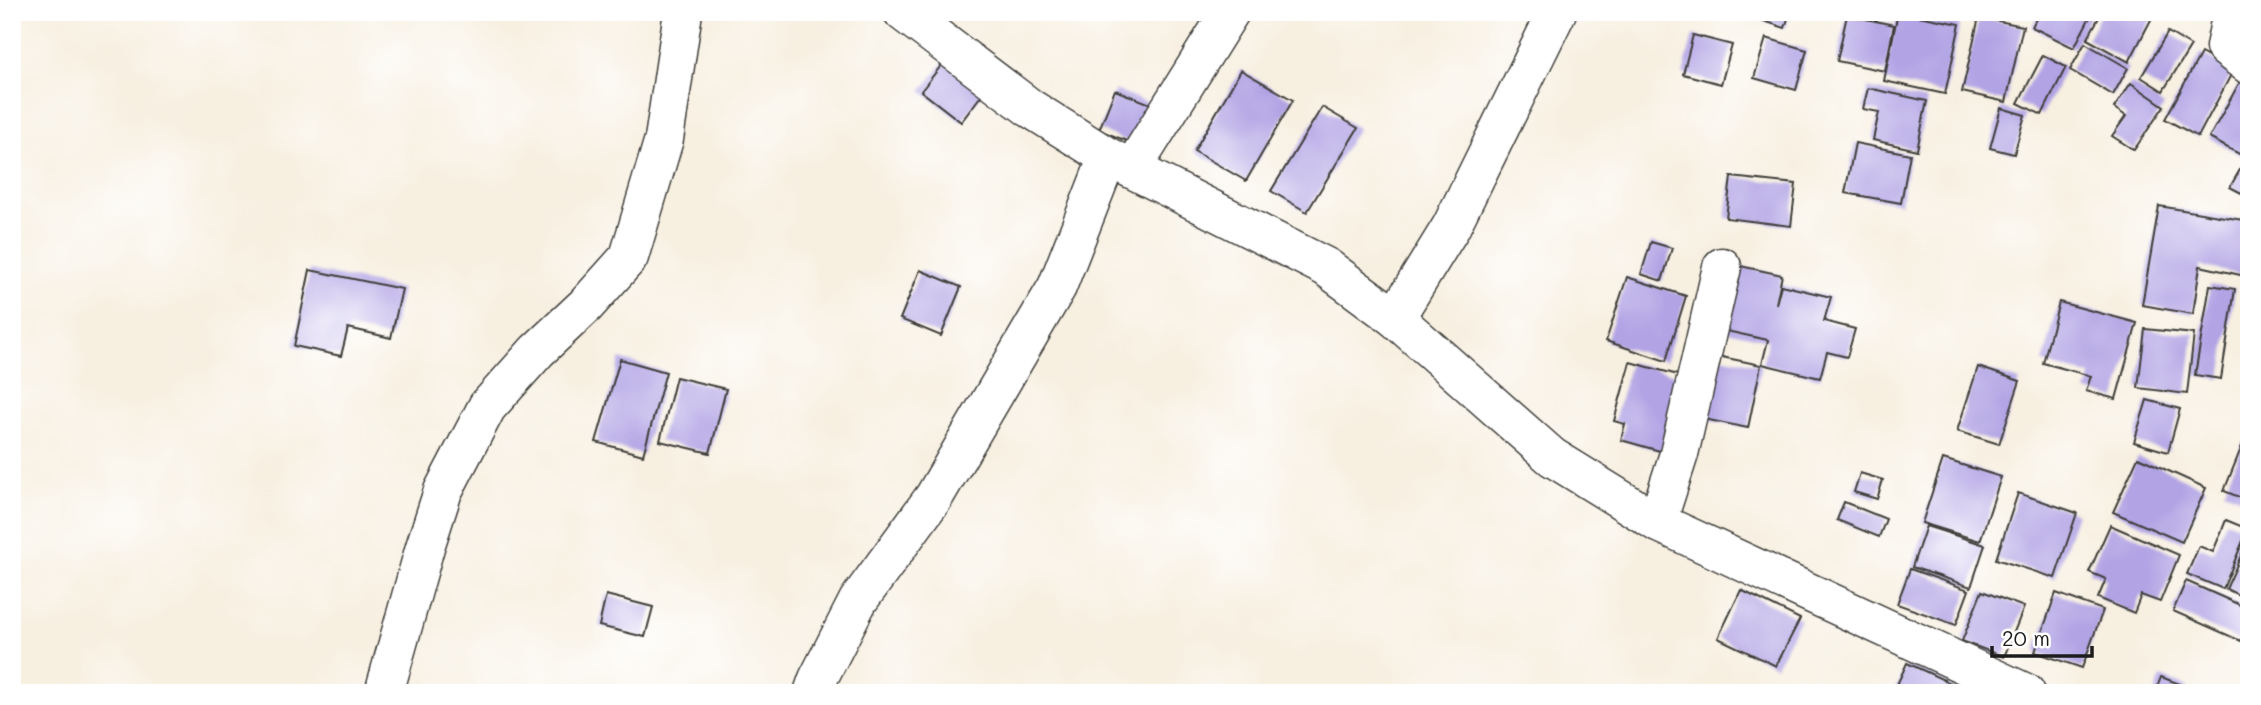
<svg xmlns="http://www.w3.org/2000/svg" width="2261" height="705" font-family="Mali,sans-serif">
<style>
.building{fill:#b1a3e4}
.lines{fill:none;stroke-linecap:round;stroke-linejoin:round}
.street-casing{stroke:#3d3c39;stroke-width:41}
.secondary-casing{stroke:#3d3c39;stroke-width:41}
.street{stroke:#fff;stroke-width:38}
.secondary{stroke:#fff;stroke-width:38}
</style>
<rect width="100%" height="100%" fill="#fff"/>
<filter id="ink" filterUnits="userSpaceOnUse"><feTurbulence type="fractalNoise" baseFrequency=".0143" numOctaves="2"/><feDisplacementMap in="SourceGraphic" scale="14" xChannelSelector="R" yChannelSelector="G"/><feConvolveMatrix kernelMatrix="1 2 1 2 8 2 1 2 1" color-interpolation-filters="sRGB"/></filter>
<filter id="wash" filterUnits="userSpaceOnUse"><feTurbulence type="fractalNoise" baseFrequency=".00686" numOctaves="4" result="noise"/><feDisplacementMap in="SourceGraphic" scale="28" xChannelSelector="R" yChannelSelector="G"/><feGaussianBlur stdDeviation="1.57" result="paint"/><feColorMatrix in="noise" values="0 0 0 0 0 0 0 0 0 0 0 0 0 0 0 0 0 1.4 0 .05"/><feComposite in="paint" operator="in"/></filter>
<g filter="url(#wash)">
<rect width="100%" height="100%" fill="#f7efe0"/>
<g id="blocks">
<g class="building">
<path d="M1747,12H1790L1785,28L1746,15Z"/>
<path d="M1898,12L1960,24L1945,94L1884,81Z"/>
<path d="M2039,12H2084L2091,15L2074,48L2032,27Z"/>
<path d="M2102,12H2155L2129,62L2087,39Z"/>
<path d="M1847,15L1894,25L1885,71L1837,61Z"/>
<path d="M1979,17L2023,26L2006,102L1962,92Z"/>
<path d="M2168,32L2191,46L2163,91L2141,77Z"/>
<path d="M1693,35L1732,45L1721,84L1683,74Z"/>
<path d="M1766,38L1807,50L1796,90L1754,78Z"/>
<path d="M2085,43L2128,68L2113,95L2070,70Z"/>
<path d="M2201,53L2233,71L2198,137L2165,119Z"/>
<path d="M2043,55L2066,67L2042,115L2018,103Z"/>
<path d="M944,62L983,93L961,122L921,91Z"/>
<path d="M1241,70L1293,100L1246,181L1194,151Z"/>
<path d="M2243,76L2249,79V146L2243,156L2209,138Z"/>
<path d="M2131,83L2164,106L2134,150L2112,136L2126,116L2114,108Z"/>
<path d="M1868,88L1927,101L1917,150L1873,140L1879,112L1863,109Z"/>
<path d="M1115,90L1156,106L1139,146L1099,130Z"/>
<path d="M1322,107L1358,128L1307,212L1271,191Z"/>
<path d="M2001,108L2025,115L2014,154L1990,148Z"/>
<path d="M1855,143L1910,154L1901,203L1845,193Z"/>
<path d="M2249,154V197L2230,187Z"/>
<path d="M1731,177L1796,184L1791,226L1726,218Z"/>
<path d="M2159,206L2249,221V254L2245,276L2200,266L2193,314L2142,305Z"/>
<path d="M1651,242L1672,248L1662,281L1641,274Z"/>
<path d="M1731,264L1782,275L1776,304L1781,285L1831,297L1824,321L1855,329L1847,357L1827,352L1820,378L1762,364L1768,340L1717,329Z"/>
<path d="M310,270L402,289L391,338L348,328L341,356L294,346Z"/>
<path d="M920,270L961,287L941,336L900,319Z"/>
<path d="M1627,277L1686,296L1666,361L1606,341Z"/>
<path d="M2210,285L2235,289L2221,379L2195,375Z"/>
<path d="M2059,302L2137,323L2116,399L2086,391L2091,376L2043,363Z"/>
<path d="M2145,329L2194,334L2187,394L2138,388Z"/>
<path d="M1712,355L1761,365L1748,428L1699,418Z"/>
<path d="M620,359L666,372L643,455L596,442Z"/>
<path d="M1630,362L1689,378L1667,453L1621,440L1625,424L1614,421Z"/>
<path d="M1978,367L2020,381L1999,444L1957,431Z"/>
<path d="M676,377L726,389L710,453L660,441Z"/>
<path d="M2147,400L2180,409L2168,452L2134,442Z"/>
<path d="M2244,441L2249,443V501L2224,491Z"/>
<path d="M2138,457L2206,488L2182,542L2113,512Z"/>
<path d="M1943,459L2001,477L1980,541L1922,523Z"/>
<path d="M1860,473L1883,480L1877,499L1854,492Z"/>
<path d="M2018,493L2077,513L2055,578L1996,559Z"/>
<path d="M1844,502L1886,519L1879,537L1837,520Z"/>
<path d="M2226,520L2248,529L2223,589L2187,574L2199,546L2213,552Z"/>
<path d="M2110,525L2179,555L2160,602L2141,595L2134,613L2098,598L2106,579L2089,572Z"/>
<path d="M1926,526L1985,545L1971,587L1912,567Z"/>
<path d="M2249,538V600L2226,589Z"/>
<path d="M1910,569L1969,590L1956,625L1897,604Z"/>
<path d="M2186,581L2249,609V625L2241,641L2173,611Z"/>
<path d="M1741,590L1800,619L1776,666L1718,638Z"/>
<path d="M1982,591L2024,607L2004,657L1962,641Z"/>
<path d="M2056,593L2103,610L2082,668L2035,652Z"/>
<path d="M606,595L653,607L645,637L599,626Z"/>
<path d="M1907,663L1955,685L1952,693H1893Z"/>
<path d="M2161,677L2188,687L2185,693H2155Z"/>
</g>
</g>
</g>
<g filter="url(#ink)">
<use href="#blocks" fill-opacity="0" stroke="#3d3c39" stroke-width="2"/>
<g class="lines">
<defs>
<g id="street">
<path d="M2232,12L2225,47L2249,65"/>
<path d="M1132,169L1230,12"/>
<path d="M1395,318L1451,227L1557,12"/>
<path d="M1657,522L1679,454L1722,267"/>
<path d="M384,693L425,547L443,491L487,407L537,351L586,305L629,257L664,139L683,12"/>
<path d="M813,693L818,679L858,601L934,497L1057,287L1108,157"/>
</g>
<path id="secondary" d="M903,12L1030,108L1108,157L1326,267L1395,318L1552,457L1657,522L2026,693"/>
</defs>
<use href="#street" class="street-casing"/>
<use href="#secondary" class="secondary-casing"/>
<use href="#street" class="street"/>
<use href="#secondary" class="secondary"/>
</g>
</g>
<rect width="2261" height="705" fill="none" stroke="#fff" stroke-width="42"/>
<path d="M1992 646v10h100v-10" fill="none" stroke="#1c1c1c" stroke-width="3.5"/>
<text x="2002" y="646" font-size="21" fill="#1c1c1c" stroke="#ffffff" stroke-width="5" paint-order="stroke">20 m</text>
</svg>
